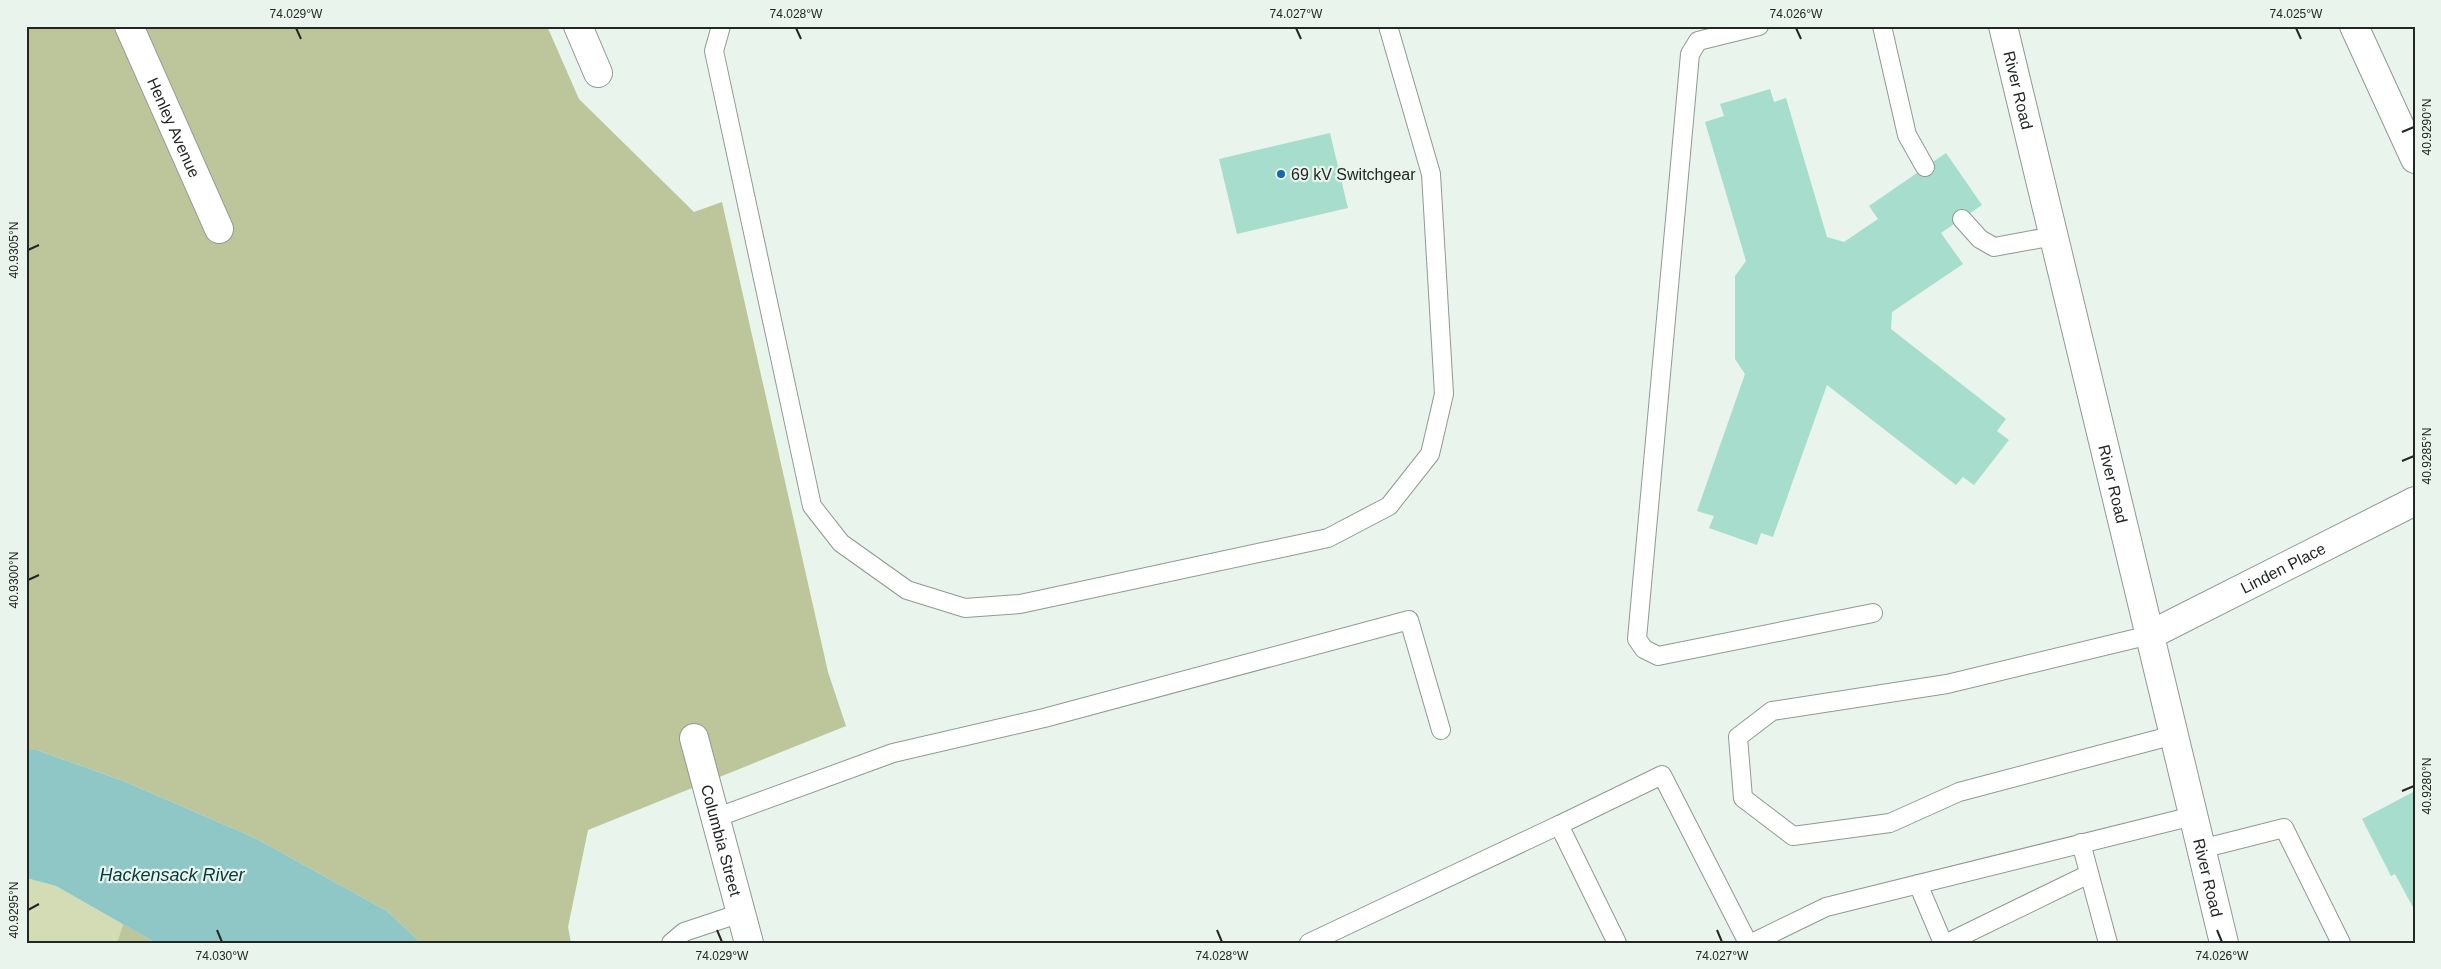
<svg xmlns="http://www.w3.org/2000/svg" width="2441" height="969" font-family="Helvetica,sans-serif">
<style>
.green{fill:#d4dcb6}
.forest{fill:#bdc69a}
.water{fill:#8ec7c6}
.building{fill:#a7ddcd}
.lines{fill:none;stroke-linecap:round;stroke-linejoin:round}
.lane-casing{stroke:#8f9a92;stroke-width:20}
.street-casing{stroke:#8f9a92;stroke-width:30}
.secondary-casing{stroke:#8f9a92;stroke-width:30}
.lane{stroke:#fff;stroke-width:18}
.street{stroke:#fff;stroke-width:28}
.secondary{stroke:#fff;stroke-width:28}
.ticks{fill:none;stroke:#222724;stroke-width:2}
.poi-dot{fill:#1368b6;stroke:#e9f4ec;stroke-width:2}
.labels{text-anchor:middle;stroke-width:4.5;stroke-linejoin:round;paint-order:stroke}
.street-label{font-size:16px;fill:#222724;stroke:#e9f4ec}
.poi-label{font-size:16px;fill:#222724;stroke:#e9f4ec;text-anchor:start}
.water-label{font-size:18px;font-style:italic;fill:#013a3a;stroke:#e9f4ec}
.neatline{fill:none;stroke:#222724;stroke-width:2}
.ticks-label{font-size:12px;text-anchor:middle;fill:#222724}
</style>
<rect width="100%" height="100%" fill="#e9f4ec"/>
<path class="green" d="M26,878L56,886L123,924L117,943H26Z"/>
<g class="forest">
<path d="M26,26H547L579,99L694,212L722,202L828,672L846,726L588,830L568,927L571,943H421L387,911L257,839L126,782L37,750H26Z"/>
<path d="M123,924L156,943H117Z"/>
</g>
<path class="water" d="M26,750H37L126,782L257,839L387,911L421,943H156L56,886L26,878Z"/>
<g class="building">
<path d="M1770,89L1774,102L1786,98L1827,237L1844,242L1878,219L1869,206L1946,153L1982,205L1941,233L1963,264L1892,312L1891,329L2006,419L1997,431L2009,440L1974,485L1963,477L1956,485L1827,385L1773,537L1761,533L1757,545L1709,528L1714,516L1697,511L1745,374L1735,359V276L1746,261L1705,122L1724,116L1720,104Z"/>
<path d="M1330,133L1348,208L1237,234L1219,159Z"/>
<path d="M2415,791V911L2395,874L2391,876L2362,819Z"/>
</g>
<g class="lines">
<defs>
<g id="lane">
<path d="M721,26L714,51L812,506L841,543L907,590L965,608L1020,604L1328,538L1389,506L1430,454L1444,394L1431,174L1388,26"/>
<path d="M1759,26L1698,41L1690,54L1637,639L1644,649L1658,656L1873,613"/>
<path d="M1882,26L1907,135L1925,167"/>
<path d="M1962,219L1980,239L1994,247L2054,236"/>
<path d="M2150,635L1947,684L1772,711L1738,737L1743,798L1793,836L1890,823L1959,792L2174,735"/>
<path d="M715,818L893,753L1044,718L1409,620L1441,730"/>
<path d="M2081,843L2108,943"/>
<path d="M2201,849L2284,828L2341,943"/>
<path d="M1918,884L1943,943"/>
<path d="M671,943L684,932L741,913"/>
<path d="M1309,943L1559,825"/>
<path d="M1617,943L1559,825L1662,775L1748,943"/>
<path d="M1752,943L1826,907L2193,816"/>
<path d="M1947,943L2089,874"/>
</g>
<g id="street">
<path id="s1" d="M129,26L219,229"/>
<path d="M578,26L598,73"/>
<path d="M2354,26L2415,159"/>
<path id="s2" d="M2150,635L2415,501"/>
<path id="s3" d="M694,738L749,943"/>
</g>
<g id="secondary">
<path id="s4" d="M2003,26L2224,943"/>
</g>
</defs>
<use href="#lane" class="lane-casing"/>
<use href="#street" class="street-casing"/>
<use href="#secondary" class="secondary-casing"/>
<use href="#lane" class="lane"/>
<use href="#street" class="street"/>
<use href="#secondary" class="secondary"/>
</g>
<path class="ticks" d="M296,28L301,39M796,28L801,39M1296,28L1301,39M1796,28L1801,39M2296,28L2301,39M2402,132L2414,127M28,250L39,245M2402,461L2414,456M28,580L39,575M2402,791L2414,786M28,910L39,904M217,930L222,942M717,930L722,942M1217,930L1222,942M1717,930L1722,942M2217,930L2222,942"/>
<circle class="poi-dot" cx="1281" cy="174" r="5"/>
<g class="labels">
<g class="street-label">
<text dy="6" stroke="none"><textPath href="#s4" startOffset="66">River Road</textPath></text>
<text dy="6" stroke="none"><textPath href="#s1" startOffset="111">Henley Avenue</textPath></text>
<text dy="6" stroke="none"><textPath href="#s4" startOffset="471">River Road</textPath></text>
<text dy="6" stroke="none"><textPath href="#s2" startOffset="149">Linden Place</textPath></text>
<text dy="6" stroke="none"><textPath href="#s3" startOffset="106">Columbia Street</textPath></text>
<text dy="6" stroke="none"><textPath href="#s4" startOffset="876">River Road</textPath></text>
</g>
<g class="poi-label">
<text x="1291" y="180">69 kV Switchgear</text>
</g>
<g class="water-label">
<text x="172" y="881">Hackensack River</text>
</g>
</g>
<rect width="2441" height="969" fill="none" stroke="#e9f4ec" stroke-width="55"/>
<rect x="28" y="28" width="2386" height="914" class="neatline"/>
<g class="ticks-label">
<text x="296" y="18">74.029°W</text>
<text x="796" y="18">74.028°W</text>
<text x="1296" y="18">74.027°W</text>
<text x="1796" y="18">74.026°W</text>
<text x="2296" y="18">74.025°W</text>
<text transform="translate(2427 127) rotate(-90)" y="4">40.9290°N</text>
<text transform="translate(14 250) rotate(-90)" y="4">40.9305°N</text>
<text transform="translate(2427 456) rotate(-90)" y="4">40.9285°N</text>
<text transform="translate(14 580) rotate(-90)" y="4">40.9300°N</text>
<text transform="translate(2427 786) rotate(-90)" y="4">40.9280°N</text>
<text transform="translate(14 910) rotate(-90)" y="4">40.9295°N</text>
<text x="222" y="960">74.030°W</text>
<text x="722" y="960">74.029°W</text>
<text x="1222" y="960">74.028°W</text>
<text x="1722" y="960">74.027°W</text>
<text x="2222" y="960">74.026°W</text>
</g>
</svg>
